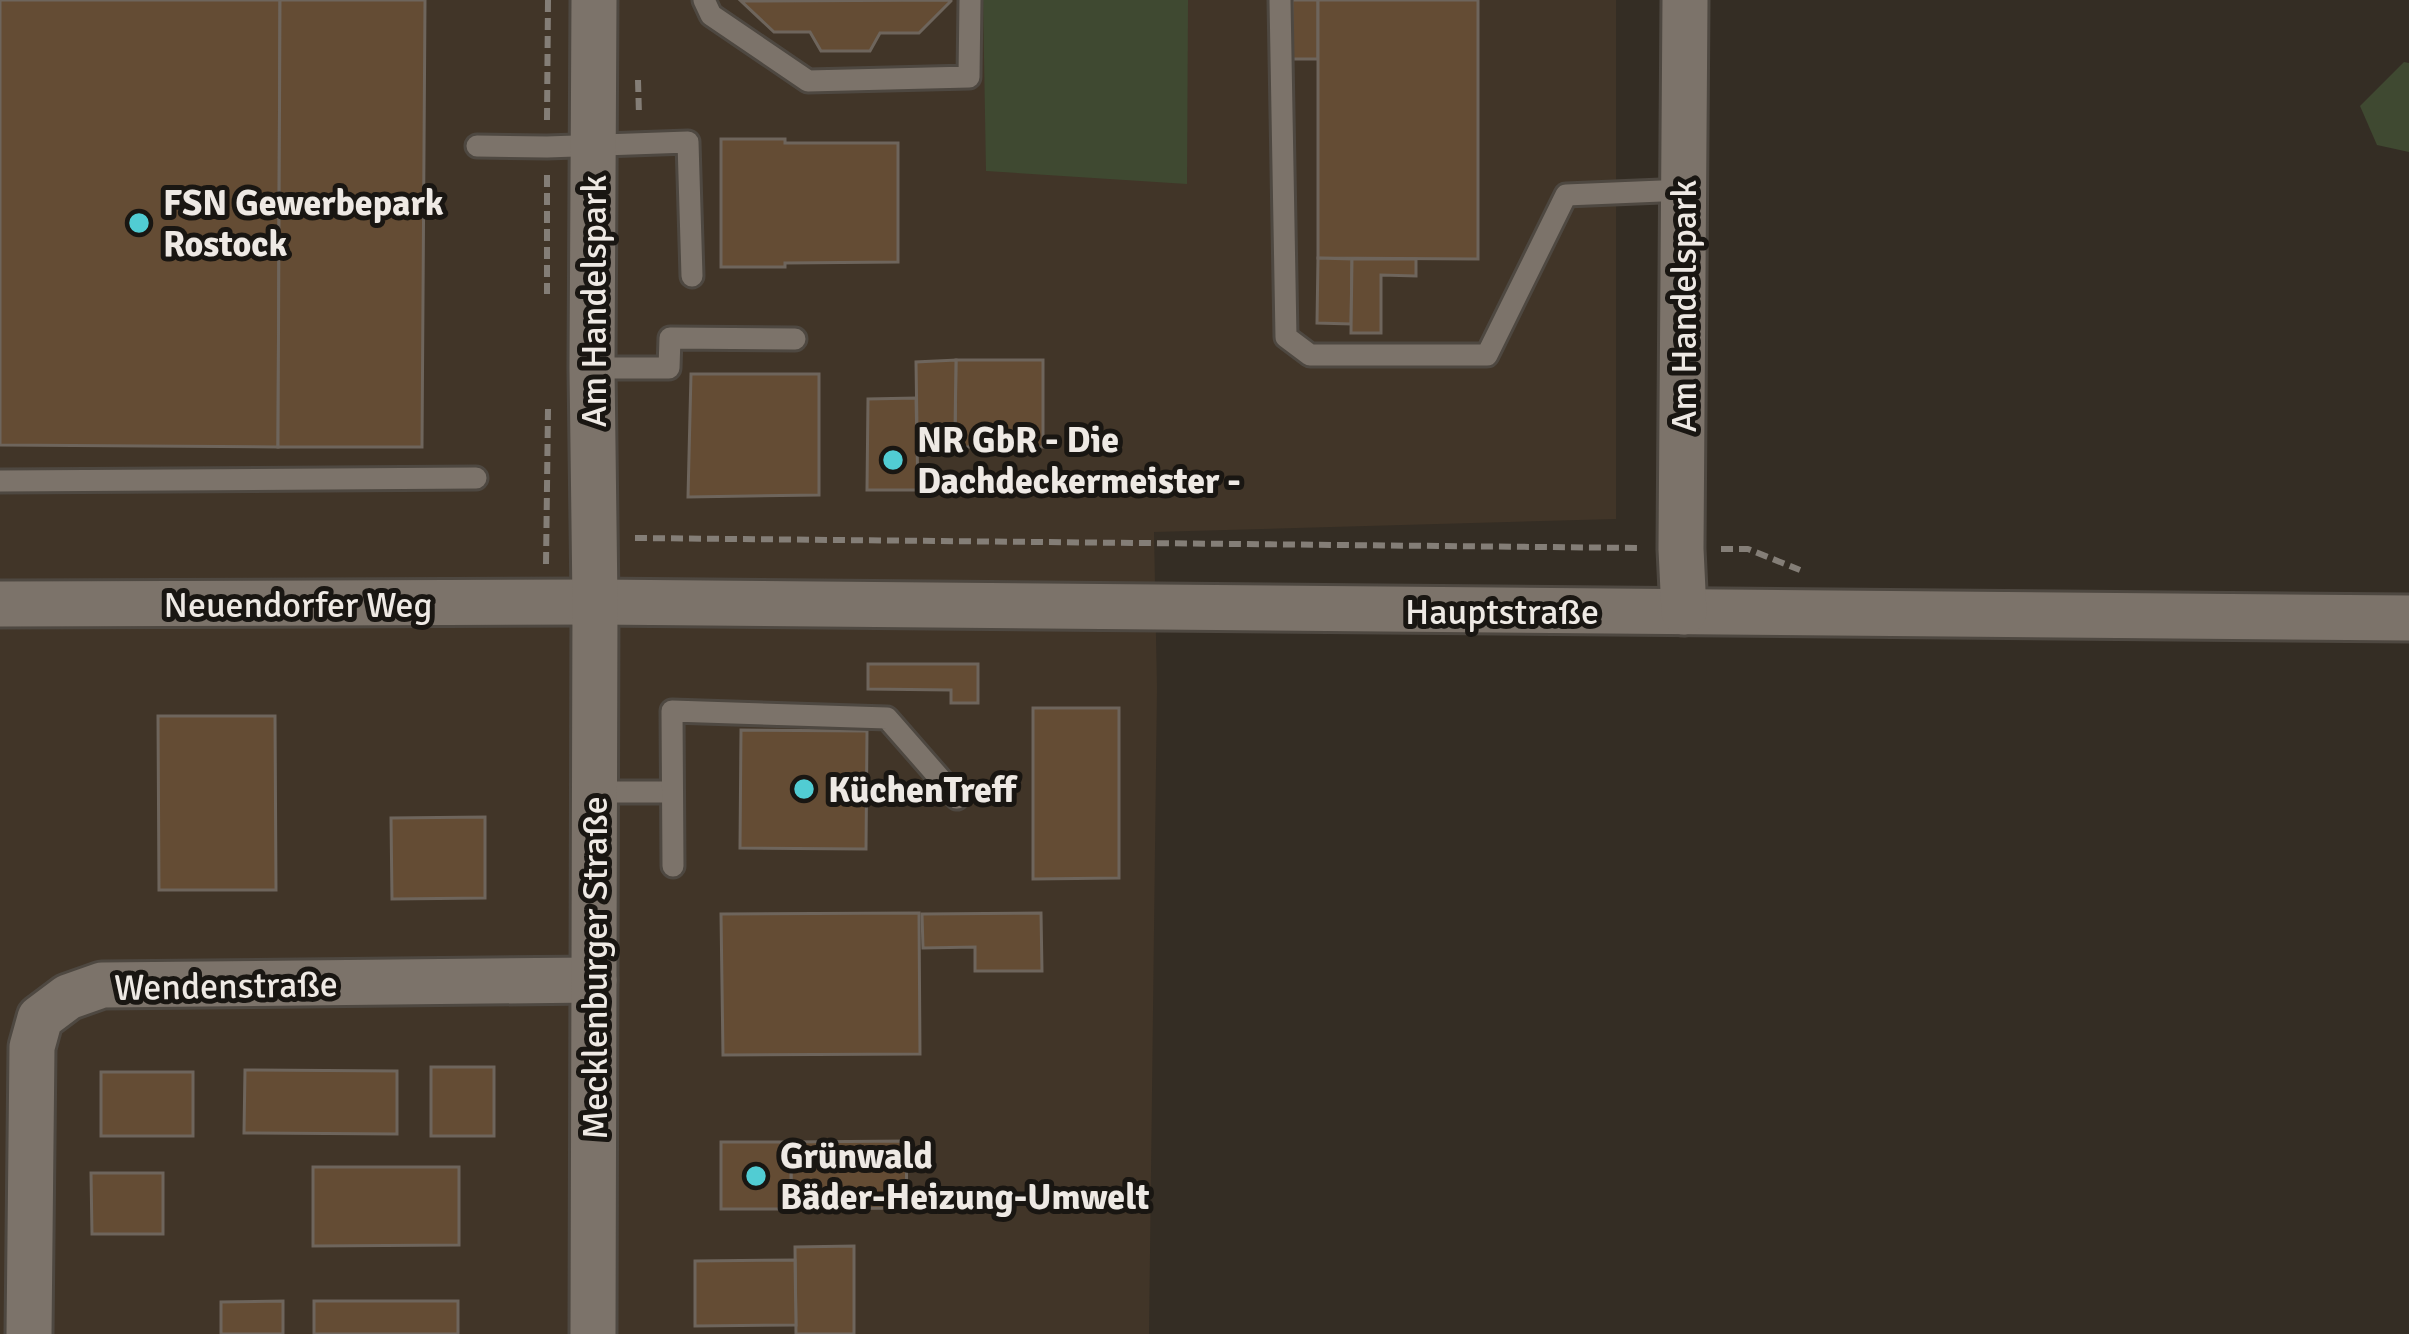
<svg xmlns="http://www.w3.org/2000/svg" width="2409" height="1334" font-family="Signika,sans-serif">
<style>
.built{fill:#413528}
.green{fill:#3f4931}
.building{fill:#644c34;stroke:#6e655c;stroke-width:3}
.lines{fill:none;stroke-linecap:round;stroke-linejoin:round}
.lane-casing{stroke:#4e4841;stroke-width:27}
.street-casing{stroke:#4e4841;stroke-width:51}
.path{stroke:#847e77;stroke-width:6;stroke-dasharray:12 6;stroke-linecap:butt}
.lane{stroke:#7c736a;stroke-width:21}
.street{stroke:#7c736a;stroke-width:45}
.poi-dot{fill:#51ccd3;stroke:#191612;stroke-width:4.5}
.labels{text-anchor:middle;stroke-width:10;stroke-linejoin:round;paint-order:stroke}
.poi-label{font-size:36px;font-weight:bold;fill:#eee9e4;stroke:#191612;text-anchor:start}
.street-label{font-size:36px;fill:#eee9e4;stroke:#191612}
</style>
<rect width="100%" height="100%" fill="#342d24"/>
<path class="built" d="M0,0H1616V519L1154,532L1157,688L1149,1334H0Z"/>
<g class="green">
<path d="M983,0H1188L1187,184L986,171Z"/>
<path d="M2404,62L2409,63V152L2377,145L2360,106Z"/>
</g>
<g class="building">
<path d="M0,0H280L278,447L0,445Z"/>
<path d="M280,0H425L422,447H278Z"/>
<rect x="1292" y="0" width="26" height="59"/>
<path d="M1318,0H1478V259L1318,258Z"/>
<path d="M741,1L951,0V1L919,33H880L870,51H821L810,32H774Z"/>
<path d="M721,139H785V143H898V262L785,263V267H721Z"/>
<path d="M1318,258L1352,259L1351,324L1317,323Z"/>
<path d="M1352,259H1416V276L1381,275V333H1351Z"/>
<path d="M956,360H1043V447H955Z"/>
<path d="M956,360L955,430L917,429L916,362Z"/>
<path d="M691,374H819V495L688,497Z"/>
<path d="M916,398L918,490H867L868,399Z"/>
<path d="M868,664H978V703H951V690L868,689Z"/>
<path d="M1033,708H1119V878L1033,879Z"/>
<path d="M158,716H275L276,890H159Z"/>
<path d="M741,730L867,731L866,849L740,848Z"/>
<path d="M485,817V898L392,899L391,818Z"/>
<path d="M919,913L920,1054L723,1055L721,914Z"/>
<path d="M1041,913L1042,971H975V947L923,948L922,914Z"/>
<rect x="431" y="1067" width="63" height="69"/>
<path d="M245,1070L397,1071V1134L244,1133Z"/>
<rect x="101" y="1072" width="92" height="64"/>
<path d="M906,1141L907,1208L791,1209V1142Z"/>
<rect x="721" y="1142" width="70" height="67"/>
<path d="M313,1167H459V1245L313,1246Z"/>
<path d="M91,1173H163V1234H92Z"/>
<path d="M854,1246V1334H796L795,1247Z"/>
<path d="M795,1260L796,1325L695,1326V1261Z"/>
<path d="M283,1301V1334H221V1302Z"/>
<rect x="314" y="1301" width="144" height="33"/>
</g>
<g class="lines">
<defs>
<g id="lane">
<path d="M704,0L711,15L808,81L969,77L970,0"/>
<path d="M1280,0L1286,337L1310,355H1487L1566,195L1685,190"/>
<path d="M477,146L547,147L688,142L692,276"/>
<path d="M592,368H669L670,338L795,339"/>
<path d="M0,481L476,478"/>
<path d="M595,792H672"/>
<path d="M673,866L672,711L887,718L957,798"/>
</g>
<g id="street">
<path d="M0,604L595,602L2409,618"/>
<path d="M1684,612L1681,549L1685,0"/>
<path d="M29,1334L32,1047L40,1018L68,997L102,985L594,980"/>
<path d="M593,1334L595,602L592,368L594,0"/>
</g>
</defs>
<use href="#lane" class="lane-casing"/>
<use href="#street" class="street-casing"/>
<g class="path">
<path d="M638,80L639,115"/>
<path d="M547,120L548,0"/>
<path d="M547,175V294"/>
<path d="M635,538L1642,548"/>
<path d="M1721,549H1748L1800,570"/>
<path d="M546,564L548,409"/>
</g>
<use href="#lane" class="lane"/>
<use href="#street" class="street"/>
</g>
<g class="poi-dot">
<circle cx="139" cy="223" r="12"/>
<circle cx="893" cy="460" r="12"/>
<circle cx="804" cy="789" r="12"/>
<circle cx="756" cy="1176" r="12"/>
</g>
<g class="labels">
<g class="poi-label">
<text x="163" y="215">FSN Gewerbepark<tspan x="163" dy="41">Rostock</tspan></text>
<text x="917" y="452">NR GbR - Die<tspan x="917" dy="41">Dachdeckermeister -</tspan></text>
<text x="828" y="802">KüchenTreff</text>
<text x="780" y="1168">Grünwald<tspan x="780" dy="41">Bäder-Heizung-Umwelt</tspan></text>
</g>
<g class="street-label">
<text transform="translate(593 301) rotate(-90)" y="13">Am Handelspark</text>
<text transform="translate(1683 306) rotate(-90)" y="13">Am Handelspark</text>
<text x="298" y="617">Neuendorfer Weg</text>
<text x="1502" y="624">Hauptstraße</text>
<text transform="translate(594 968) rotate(-90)" y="13">Mecklenburger Straße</text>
<text transform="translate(226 985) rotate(-1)" y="13">Wendenstraße</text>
</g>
</g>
</svg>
